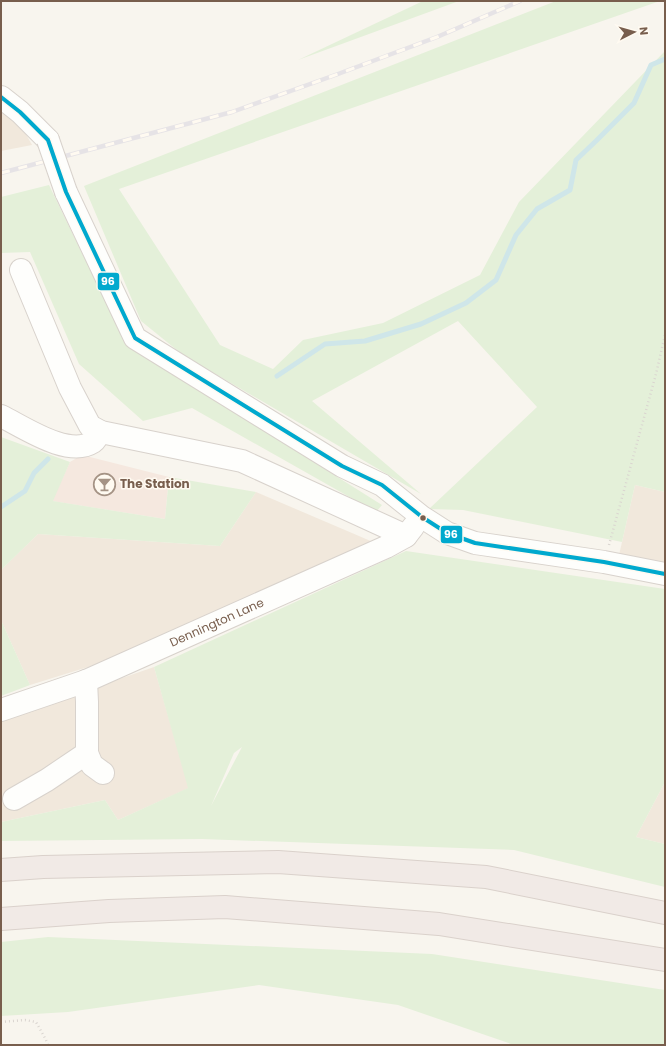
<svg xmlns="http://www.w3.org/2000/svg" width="666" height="1046" font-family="Poppins,sans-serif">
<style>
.residential{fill:#f1e8dc}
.commercial{fill:#f5e8df}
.green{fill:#e4f0d9;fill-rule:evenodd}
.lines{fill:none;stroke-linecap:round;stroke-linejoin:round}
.stream{stroke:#cfe6e9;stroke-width:5}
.minor-casing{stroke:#d8d2cc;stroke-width:24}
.highway-casing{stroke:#dad1cb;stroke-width:24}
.path{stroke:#dad5d0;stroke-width:2.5;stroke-dasharray:1 3;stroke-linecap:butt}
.minor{stroke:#fefefc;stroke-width:22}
.highway{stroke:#f1eae6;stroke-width:22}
.rail-casing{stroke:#e6e3e6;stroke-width:4.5}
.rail{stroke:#fffaf1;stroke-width:3;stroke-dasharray:9;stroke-linecap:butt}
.minor-bridge-casing{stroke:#d8d2cc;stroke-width:24;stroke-linecap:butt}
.minor-bridge{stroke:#fefefc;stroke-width:22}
.bus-1-casing{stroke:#fffaf1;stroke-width:7}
.bus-1{stroke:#00a9ce;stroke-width:4}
.bus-dot{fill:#785e4d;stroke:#fffaf1;stroke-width:1.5}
.labels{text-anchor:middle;stroke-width:3;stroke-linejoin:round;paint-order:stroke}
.poi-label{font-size:12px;font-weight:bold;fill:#785e4d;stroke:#fffaf1;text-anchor:start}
.street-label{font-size:12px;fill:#785e4d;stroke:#fffaf1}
.line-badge{stroke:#fffaf1;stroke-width:1.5}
.badge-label{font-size:11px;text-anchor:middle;font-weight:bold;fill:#fff}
</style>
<rect width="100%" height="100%" fill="#f8f5ee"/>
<g class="residential">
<path d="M1,106L15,115L32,145L1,151Z"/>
<path d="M635,485L665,492V574L617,564Z"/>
<path d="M256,492L373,542L120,657L30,685L1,620V570L38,534L220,546Z"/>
<path d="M154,667L189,788L118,820L105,800L1,822V720Z"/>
<path d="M665,782V844L636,837Z"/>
</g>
<path class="commercial" d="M82,455L169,477L165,519L52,501L70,462Z"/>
<g class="green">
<path d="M423,1H459L298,60Z"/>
<path d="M556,1H660L119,189L220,345L273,369L303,340L383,323L480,275L519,202L665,51V492L635,485L622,542L463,510L429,509L537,407L458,321L312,401L421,494L183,355L141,321L84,186Z"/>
<path d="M49,185L126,344L382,505L376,512L192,408L143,421L79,364L30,252L1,253V197Z"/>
<path d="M1,437L70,462L53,501L165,519L169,477L256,492L220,546L38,534L1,570Z"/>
<path d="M406,551L665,589V782L636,837L665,844V887L514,850L202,839L1,841V822L105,800L118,820L188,788L154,667ZM242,747L211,806L234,753Z"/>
<path d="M1,620L30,685L1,696Z"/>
<path d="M48,937L432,954L665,990V1045H514L398,1005L259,985L68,1012L1,1016V942Z"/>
</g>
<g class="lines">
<g class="stream">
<path d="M277,376L325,344L365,341L421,324L466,303L496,280L516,235L537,209L570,190L576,160L596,141L634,103L651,65L665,59"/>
<path d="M1,507L25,491L34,473L48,459"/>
</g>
<defs>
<g id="minor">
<path d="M1,97L20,112L48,140"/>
<path d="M66,192L135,338L342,466L382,485L422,517L447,533L475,543L604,562L665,574"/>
<path d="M21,270L70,388L90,426L101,432L242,461L406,536"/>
<path d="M1,416C24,427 68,458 93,442C96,440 98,435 101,432"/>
<path d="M86,681L87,702V753L92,765L103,773"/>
<path id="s1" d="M1,710L86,681L386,547L406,536L413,527"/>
<path d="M14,799L47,780L87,753"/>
</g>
<g id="highway">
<path d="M1,870L43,867L278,862L486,877L665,913"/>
<path d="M1,919L109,911L225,907L439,924L665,960"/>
</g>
</defs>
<use href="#minor" class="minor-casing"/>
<use href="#highway" class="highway-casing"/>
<g class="path">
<path d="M609,545L656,374L665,335"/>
<path d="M1,1022L25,1020L36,1022L46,1040L48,1045"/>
</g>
<use href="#minor" class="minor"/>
<use href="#highway" class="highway"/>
<defs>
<path id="rail" d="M1,173L232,112L338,74L437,37L520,1"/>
</defs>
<use href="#rail" class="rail-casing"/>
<use href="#rail" class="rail"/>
<defs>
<path id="minor-bridge" d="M48,140L66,192"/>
</defs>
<use href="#minor-bridge" class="minor-bridge-casing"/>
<use href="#minor-bridge" class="minor-bridge"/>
<defs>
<path id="bus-1" d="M1,97L20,112L48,140L66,192L135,338L342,466L382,485L422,517L447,533L475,543L604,562L665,574"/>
</defs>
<use href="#bus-1" class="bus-1-casing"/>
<use href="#bus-1" class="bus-1"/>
</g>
<defs>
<symbol id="bar-ring" viewBox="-11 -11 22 22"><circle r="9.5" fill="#fffaf1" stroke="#a59385" stroke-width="1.5"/><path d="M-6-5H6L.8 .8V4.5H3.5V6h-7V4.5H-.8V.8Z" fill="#a59385"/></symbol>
</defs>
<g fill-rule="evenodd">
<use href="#bar-ring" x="92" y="472" width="25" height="25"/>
</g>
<circle class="bus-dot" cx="423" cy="518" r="3.5"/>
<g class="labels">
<g class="poi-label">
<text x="120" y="488">The Station</text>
</g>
<g class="street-label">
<text dy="4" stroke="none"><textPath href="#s1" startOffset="233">Dennington Lane</textPath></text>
</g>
</g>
<g class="line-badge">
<rect x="97" y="272" width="23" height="19" rx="4" fill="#00a9ce"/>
<rect x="440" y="525" width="23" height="19" rx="4" fill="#00a9ce"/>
</g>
<g class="badge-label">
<text x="108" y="285">96</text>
<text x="451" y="538">96</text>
</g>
<rect width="666" height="1046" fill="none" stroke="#785e4d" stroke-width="4"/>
<g transform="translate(634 32) rotate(84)" stroke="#fffaf1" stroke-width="3" paint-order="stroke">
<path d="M0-3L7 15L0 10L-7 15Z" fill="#785e4d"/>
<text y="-6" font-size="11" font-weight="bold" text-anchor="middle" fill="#785e4d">N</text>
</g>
</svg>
